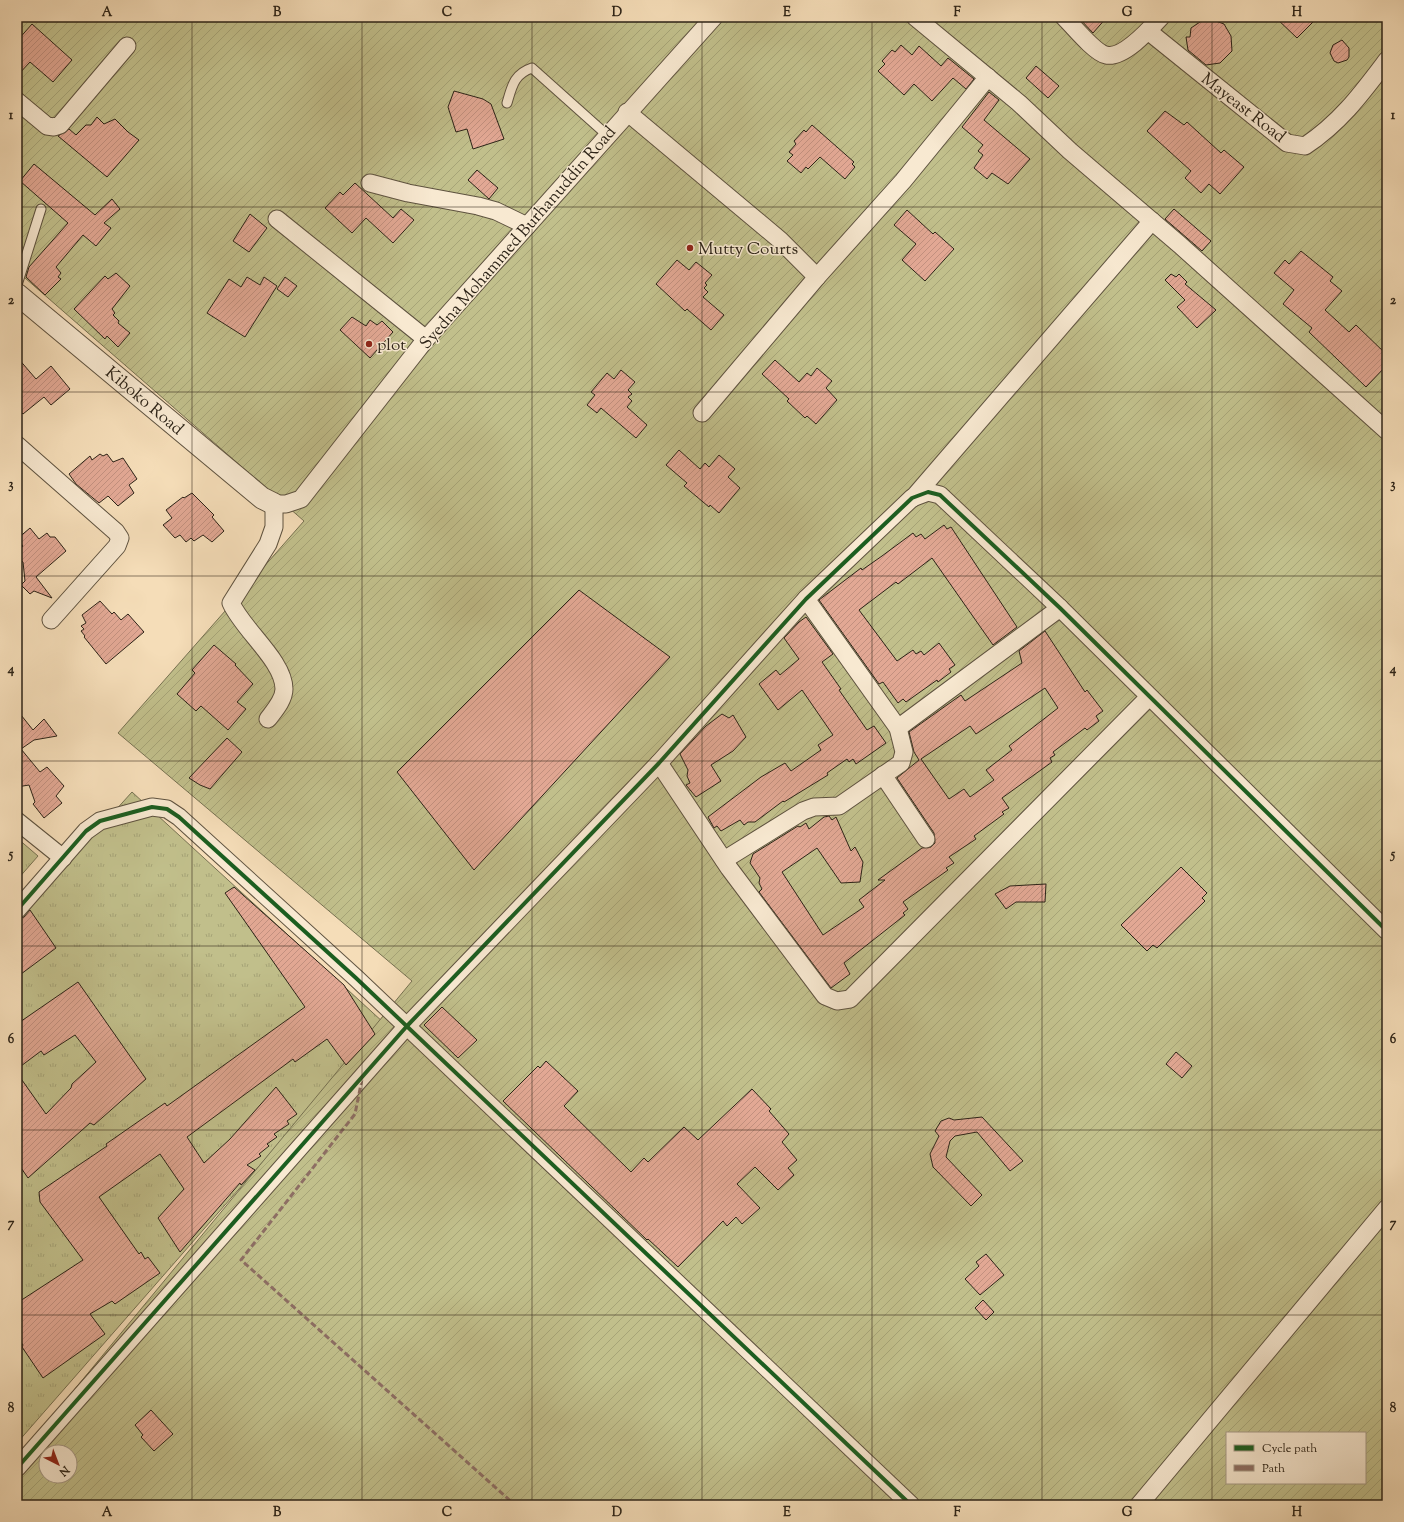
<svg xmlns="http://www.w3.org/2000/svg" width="1404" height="1522" font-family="'Sorts Mill Goudy',serif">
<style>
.park{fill:url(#park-tufts);stroke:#767151}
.garden{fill:url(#garden-furrows);stroke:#767151;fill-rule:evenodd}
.building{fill:url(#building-hatch);stroke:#2c2317;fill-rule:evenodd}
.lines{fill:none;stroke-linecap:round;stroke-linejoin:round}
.service-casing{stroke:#5e523f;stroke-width:11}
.minor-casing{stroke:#5e523f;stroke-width:19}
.tertiary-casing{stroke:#5e523f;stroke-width:23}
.service{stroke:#f8e9d1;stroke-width:9}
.minor{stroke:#f8e9d1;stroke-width:17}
.tertiary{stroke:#f8e9d1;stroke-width:21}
.quiet{stroke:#8d6e63;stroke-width:3;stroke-dasharray:6 3;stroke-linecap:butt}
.cycleway-casing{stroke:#f8e9d1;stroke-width:6}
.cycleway{stroke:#1b5e20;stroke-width:4}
.grid{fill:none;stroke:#2c2317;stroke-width:1;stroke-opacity:0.55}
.poi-dot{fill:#8f2418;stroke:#f8e9d1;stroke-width:1.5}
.labels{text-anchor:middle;stroke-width:3;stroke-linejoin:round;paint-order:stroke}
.street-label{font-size:17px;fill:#2c2317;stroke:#f8e9d1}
.poi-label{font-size:17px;fill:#2c2317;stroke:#f8e9d1;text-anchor:start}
.neatline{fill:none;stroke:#2c2317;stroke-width:1.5}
.grid-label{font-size:13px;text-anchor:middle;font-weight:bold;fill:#2c2317}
</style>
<defs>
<pattern id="park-tufts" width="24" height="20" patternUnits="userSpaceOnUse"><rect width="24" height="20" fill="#c1bf8b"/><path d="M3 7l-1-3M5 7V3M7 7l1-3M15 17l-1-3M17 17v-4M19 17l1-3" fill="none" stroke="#a6a477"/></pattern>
<pattern id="garden-furrows" width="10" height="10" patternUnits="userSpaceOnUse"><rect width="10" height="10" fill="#c1bf8b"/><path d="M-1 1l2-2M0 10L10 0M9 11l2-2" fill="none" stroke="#a6a477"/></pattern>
<pattern id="building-hatch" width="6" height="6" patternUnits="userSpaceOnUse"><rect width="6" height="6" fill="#e2a894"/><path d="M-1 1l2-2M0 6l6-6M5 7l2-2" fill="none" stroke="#c2907f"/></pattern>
</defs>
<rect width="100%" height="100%" fill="#f5ddb8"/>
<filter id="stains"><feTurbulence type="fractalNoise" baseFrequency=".005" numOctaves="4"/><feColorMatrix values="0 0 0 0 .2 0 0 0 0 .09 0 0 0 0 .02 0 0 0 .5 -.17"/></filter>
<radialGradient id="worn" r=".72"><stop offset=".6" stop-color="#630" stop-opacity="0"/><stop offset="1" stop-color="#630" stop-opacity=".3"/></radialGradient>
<g class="park">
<path d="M132,792L384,1023L17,1443V919Z"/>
<path d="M17,838L38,856L17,880Z"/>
</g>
<path class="garden" d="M17,17H1387V1505H17V1459L412,981L118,733L304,521L17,271ZM1227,1433H1365V1483H1227ZM46,1452H70V1476H46Z"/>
<g class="building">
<path d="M1078,17H1107L1093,33Z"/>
<path d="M1275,17H1318L1297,38Z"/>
<path d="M1203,20H1213L1224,24L1231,36L1232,51L1220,63L1206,65L1188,50L1186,37H1190L1191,28Z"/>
<path d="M32,24L72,60L53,82L30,62L17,76V41Z"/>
<path d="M1342,40L1349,48V57L1347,60L1338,63L1334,61L1330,53L1333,45Z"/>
<path d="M901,45L912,55L919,46L941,66L948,58L974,79L966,89L953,78L932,101L914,84L904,95L878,71L885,64L882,61L892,50L895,52Z"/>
<path d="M1036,66L1059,86L1048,98L1026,78Z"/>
<path d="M454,91L483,99L491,104L504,139L473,149L467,129L456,132L448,107Z"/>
<path d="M989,92L999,100L984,120L1030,159L1008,184L992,173L987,179L974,168L983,155L978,151L983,145L962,127Z"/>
<path d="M1165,111L1184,125L1187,122L1221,153L1224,150L1244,167L1220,194L1209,184L1201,193L1185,178L1191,171L1147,131Z"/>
<path d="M97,117L104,124L115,119L128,132L139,140L107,177L58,136L69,129L76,135L86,125H91Z"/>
<path d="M812,125L854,162L852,164L855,167L845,179L820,157L808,169L806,167L801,173L787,161L793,155L789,152L796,144L794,141L804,130L806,132Z"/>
<path d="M34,164L95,215L112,199L120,209L104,223L111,228L96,246L83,235L56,267L61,273L58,277L61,279L45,295L26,277L29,267L68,223L20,181Z"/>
<path d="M477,170L498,188L489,199L468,180Z"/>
<path d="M355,183L393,218L401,209L414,220L393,243L366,218L352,233L325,208L340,192L343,195Z"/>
<path d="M1174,209L1211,241L1202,251L1165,219Z"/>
<path d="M907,210L933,234L935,232L954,249L925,281L902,260L916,244L894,225Z"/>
<path d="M250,214L267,228L249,252L233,241Z"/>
<path d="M1301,251L1333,277L1330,281L1342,291L1325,310L1349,332L1356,325L1387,355V365L1366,387L1309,332L1312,328L1283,304L1294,290L1274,273L1285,260L1289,264Z"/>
<path d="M677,260L689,270L696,262L712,275L705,283L707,285L704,288L708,292L703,297L724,315L711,330L687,309L685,311L656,284Z"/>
<path d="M116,273L130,286L112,309L115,313L113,315L119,321L118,323L130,333L118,347L107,336L105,339L74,309L105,276L108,279Z"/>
<path d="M1171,274L1176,277L1179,274L1187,282L1185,284L1216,310L1197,328L1177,307L1185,300L1165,280Z"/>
<path d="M247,277L260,285L264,277L277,286L245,337L207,313L229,279L241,287Z"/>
<path d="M285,277L297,286L288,297L277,289Z"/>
<path d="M352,317L366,326L370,320L377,325L382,321L393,332L370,358L340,330Z"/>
<path d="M17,357L36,379L51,366L70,389L51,405L44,397L23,414L17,408Z"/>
<path d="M775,360L799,382L807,373L811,376L817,368L832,381L826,388L837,400L816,424L807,416L805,418L787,401L789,399L762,374Z"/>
<path d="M621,370L635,382L628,390L632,394L628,397L632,401L627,407L647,425L636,438L601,408L597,413L587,405L595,395L591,392L607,373L614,379Z"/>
<path d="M679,450L700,469L705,463L709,467L719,455L735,469L728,477L740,488L719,513L710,505L709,507L684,486L687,483L666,465Z"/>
<path d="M100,454L103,456L107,454L113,462L123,458L137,479L129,485L134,493L118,506L108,496L99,503L76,484L69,474L90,456L92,460Z"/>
<path d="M192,493L214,515L212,517L224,531L212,542L203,535L194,541L191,538L186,542L180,535L175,538L163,525L172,518L166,510L179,500L183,497L184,498Z"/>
<path d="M944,525L947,529L951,527L1017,627L993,645L932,558L898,584L896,582L859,610L897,661L913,650L916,654L921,651L924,655L939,643L955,665L949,669L951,672L938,682L937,680L906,702L903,699L898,703L883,682L879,684L819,600L861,568L862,570L882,556L913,533L916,537L921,534L925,539Z"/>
<path d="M30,528L39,539L47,533L50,537H55L66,551L36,577L52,598L34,591L30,594L21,585L25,581L23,562L17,558V551L23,546L17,539Z"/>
<path d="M579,590L670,657L474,870L397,772Z"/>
<path d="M100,601L112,614L114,612L121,620L128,614L144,632L106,664L84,637L85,636L81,631L84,629L81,626L86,623L82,615Z"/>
<path d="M806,617L833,654L822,662L841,689L839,690L867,730L874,726L886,743L856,764L853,759L849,762L847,759L827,773L828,775L784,802L783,801L755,822H748L744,825L740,820L721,831L717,826L714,828L708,817L761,777L785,763L791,771L821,750L818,745L833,735L802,690L778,710L759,684L776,670L780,675L799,659L784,638L799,622Z"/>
<path d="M1045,631L1085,692L1087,690L1103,711L1096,716L1099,721L1087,730L1085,728L1053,752L1055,755L1050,758L1052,762L1002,798L1009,808L1002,812L1004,814L974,836L976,839L949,857L954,863L946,868L948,870L903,902L908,909L903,913L905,915L844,963L850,974L831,988L759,892L762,889L759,883L760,878L750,863L753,854L798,826L800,827L806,823L809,829L824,817L829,816L832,820L836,817L851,851L855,847L863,862L860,882L841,883L817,848L782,872L823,935L864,907L859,900L885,880H878L922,848L931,847L935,843L934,833L897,778L919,760L914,752L909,732L961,695L965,701L1022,663L1019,651ZM1045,688L1058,708L1009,746L1012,750L986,770L994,780L970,797L964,789L949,799L921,759L970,726L976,734Z"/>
<path d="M214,645L236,664L235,665L253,684L237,702L246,709L228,730L201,706L196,711L177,694L195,673L192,670Z"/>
<path d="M17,710L33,730L44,719L57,736L34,740L21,749L40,772L47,767L64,786L56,796L62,803L44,818L33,804L35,802L29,785L17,787Z"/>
<path d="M722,714L729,718L733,715L746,737L733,751L711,765L721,781L696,797L686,785L690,783L687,776L688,770L680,754L706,726Z"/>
<path d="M227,738L242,752L210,789L200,785L189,778Z"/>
<path d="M1181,867L1207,893L1202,898L1205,901L1157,948L1153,945L1147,951L1121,925Z"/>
<path d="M1046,884L1045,902H1016L1006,909L995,894L1010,886Z"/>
<path d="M234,887L344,985L375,1034L346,1065L327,1039L295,1062L293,1059L187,1137L204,1163L230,1139L276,1087L297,1114L287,1121L289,1124L274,1134L277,1137L267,1144L269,1146L259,1154L261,1156L247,1165L255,1170L241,1185L240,1183L180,1252L158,1218L184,1189L160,1154L99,1197L139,1254L141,1252L145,1259L148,1257L160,1273L115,1304L112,1301L90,1314L105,1334L43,1378L22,1347L23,1345L17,1337V1303L83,1260L40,1202L39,1192L107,1146L106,1144L165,1103L167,1106L305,1007L225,893Z"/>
<path d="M30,910L56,948L17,977V920L24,917Z"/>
<path d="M78,982L146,1079L94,1125L90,1123L28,1178L17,1162V1073L46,1114L71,1088L72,1084L96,1062L75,1035L44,1055L41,1051L17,1069V1024Z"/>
<path d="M442,1007L477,1040L458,1058L424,1025Z"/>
<path d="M1176,1052L1192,1066L1182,1078L1166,1064Z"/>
<path d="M546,1061L578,1091L564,1106L631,1172L644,1158L648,1162L684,1127L698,1140L752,1089L771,1109L769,1111L789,1134L782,1142L797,1160L788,1168L794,1175L778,1190L755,1167L737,1184L760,1208L742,1224L736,1217L727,1226L723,1221L678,1267L648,1239L647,1240L503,1101L538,1066L540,1068Z"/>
<path d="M982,1117L1023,1161L1010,1171L977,1132L955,1136L950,1141L946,1157L982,1195L971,1206L933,1167L930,1154L939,1136L935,1131L941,1121L949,1118L954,1120Z"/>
<path d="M986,1254L1004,1275L980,1295L965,1279L979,1266L976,1262Z"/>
<path d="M983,1300L994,1312L986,1320L975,1308Z"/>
<path d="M151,1410L173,1434L154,1451L141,1437L143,1435L135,1425Z"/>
</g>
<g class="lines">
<defs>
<g id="service">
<path d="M507,103C512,86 514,74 532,68L607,135"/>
<path d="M17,285L41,209"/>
</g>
<g id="minor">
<path d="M915,17L1019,103L1070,151L1180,245L1387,431"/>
<path d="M1064,17C1073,26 1095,53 1106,55C1123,59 1150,29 1161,17"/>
<path d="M1148,31L1287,143L1305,146C1341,122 1362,93 1387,60"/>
<path d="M17,101L47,126L54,127L60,125L127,46"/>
<path d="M627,112L780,240L817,277L702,413"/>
<path d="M370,183L408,193L478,206L496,211L527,226"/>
<path d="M277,219L426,339"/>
<path d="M817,277L903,181L988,77"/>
<path d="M17,445L116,532L120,538L117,546L51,620"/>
<path d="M913,498L1152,221"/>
<path d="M268,719C274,711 284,700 284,689C284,661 243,630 231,603L268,544L274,527V504H286L301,499L426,339L714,17"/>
<path d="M898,728L1060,608"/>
<path d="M659,763L729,868L825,996L837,1001L850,999L1149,697"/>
<path d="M883,775L926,839"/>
<path d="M17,821L63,858"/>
<path d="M724,860L803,811L814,807L839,806L901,763L904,752L898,728L806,599"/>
<path d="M17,910L86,831L100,821L152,807L167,809L179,817L356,978L911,1505"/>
<path d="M17,1468L407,1026L659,763L806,599L912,498L928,492L940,495L1060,608L1387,931"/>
<path d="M1139,1505L1387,1208"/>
</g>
<path id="tertiary" d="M17,294L262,498L274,504"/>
</defs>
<use href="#service" class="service-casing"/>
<use href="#minor" class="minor-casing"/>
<use href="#tertiary" class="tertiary-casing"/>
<use href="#service" class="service"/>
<use href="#minor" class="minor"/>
<use href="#tertiary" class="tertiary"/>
<path class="quiet" d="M362,1079L355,1114L241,1260L515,1505"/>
<defs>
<g id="cycleway">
<path d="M17,910L86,831L100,821L152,807L167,809L179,817L356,978L911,1505"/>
<path d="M17,1468L407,1026L659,763L806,599L912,498L928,492L940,495L1060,608L1387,931"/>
</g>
</defs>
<use href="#cycleway" class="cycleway-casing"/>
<use href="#cycleway" class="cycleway"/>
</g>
<path class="grid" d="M192,17V1505M362,17V1505M532,17V1505M702,17V1505M872,17V1505M1042,17V1505M1212,17V1505M17,207H1387M17,392H1387M17,576H1387M17,761H1387M17,946H1387M17,1130H1387M17,1315H1387"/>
<g class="poi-dot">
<circle cx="690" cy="248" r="4"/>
<circle cx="369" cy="344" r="4"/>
</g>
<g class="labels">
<g class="street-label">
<text transform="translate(1244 107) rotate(38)" y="6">Mayeast Road</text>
<text transform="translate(517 237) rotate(-49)" y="6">Syedna Mohammed Burhanuddin Road</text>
<text transform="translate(145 400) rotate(40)" y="6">Kiboko Road</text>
</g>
<g class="poi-label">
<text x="698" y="254">Mutty Courts</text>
<text x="377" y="350">plot</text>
</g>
</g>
<rect width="1404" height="1522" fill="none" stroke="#f5ddb8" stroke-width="44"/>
<rect x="1226" y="1432" width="140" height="52" fill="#f8e9d1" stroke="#a69a87"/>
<rect x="1234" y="1445" width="20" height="6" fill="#1b5e20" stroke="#a69a87"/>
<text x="1262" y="1452" font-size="12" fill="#2c2317">Cycle path</text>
<rect x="1234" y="1465" width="20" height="6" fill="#8d6e63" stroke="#a69a87"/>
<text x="1262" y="1472" font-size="12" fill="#2c2317">Path</text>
<g transform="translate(58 1464) rotate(138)"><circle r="19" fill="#f8e9d1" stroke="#a69a87"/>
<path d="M0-3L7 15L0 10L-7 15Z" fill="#8f2418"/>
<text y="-6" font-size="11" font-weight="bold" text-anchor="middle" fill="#2c2317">N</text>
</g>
<rect x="22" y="22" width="1360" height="1478" class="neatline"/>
<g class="grid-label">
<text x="107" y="16">A</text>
<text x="277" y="16">B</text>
<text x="447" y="16">C</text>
<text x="617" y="16">D</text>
<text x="787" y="16">E</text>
<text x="957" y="16">F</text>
<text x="1127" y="16">G</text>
<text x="1297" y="16">H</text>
<text x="11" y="119">1</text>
<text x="1393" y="119">1</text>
<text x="11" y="304">2</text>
<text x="1393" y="304">2</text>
<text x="11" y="488">3</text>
<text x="1393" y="488">3</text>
<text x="11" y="673">4</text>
<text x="1393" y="673">4</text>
<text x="11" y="858">5</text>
<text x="1393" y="858">5</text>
<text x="11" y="1043">6</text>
<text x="1393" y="1043">6</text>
<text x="11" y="1227">7</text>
<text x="1393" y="1227">7</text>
<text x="11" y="1412">8</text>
<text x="1393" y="1412">8</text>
<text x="107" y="1516">A</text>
<text x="277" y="1516">B</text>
<text x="447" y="1516">C</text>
<text x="617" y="1516">D</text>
<text x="787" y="1516">E</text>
<text x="957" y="1516">F</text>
<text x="1127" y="1516">G</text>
<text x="1297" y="1516">H</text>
</g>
<rect width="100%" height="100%" filter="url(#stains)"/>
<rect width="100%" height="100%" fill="url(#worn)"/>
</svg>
